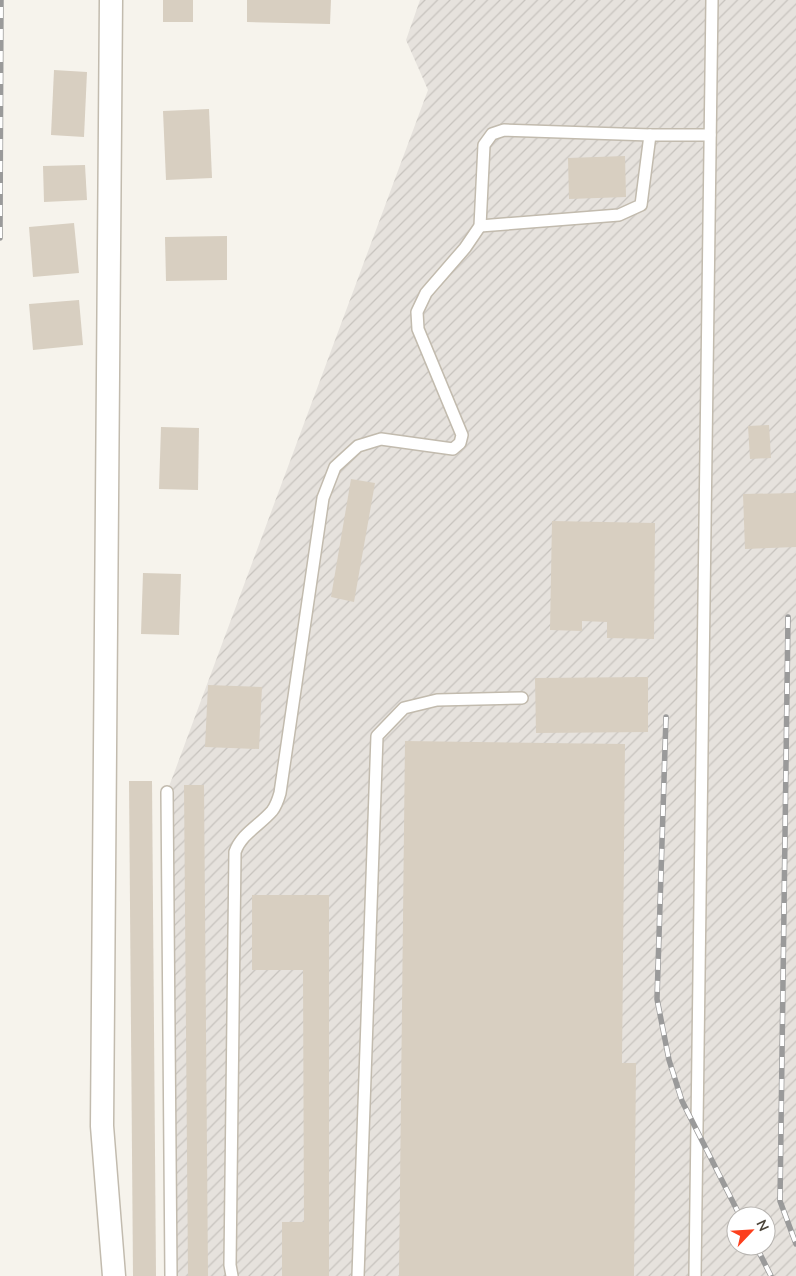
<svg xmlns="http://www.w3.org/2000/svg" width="796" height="1276" font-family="Mulish,sans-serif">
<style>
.industrial{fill:url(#industrial-furrows);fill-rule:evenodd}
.building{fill:#d8cfc1}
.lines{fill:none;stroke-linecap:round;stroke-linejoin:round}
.service-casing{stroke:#c2bbae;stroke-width:14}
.minor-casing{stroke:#c2bbae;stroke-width:25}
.service{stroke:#fff;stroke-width:11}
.minor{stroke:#fff;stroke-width:22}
.rail-casing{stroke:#9a9a9a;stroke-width:5.5}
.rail{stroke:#fff;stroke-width:4;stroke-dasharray:11;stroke-linecap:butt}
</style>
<defs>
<pattern id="industrial-furrows" width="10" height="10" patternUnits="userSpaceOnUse" patternTransform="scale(1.25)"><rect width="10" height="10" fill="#e6e2dd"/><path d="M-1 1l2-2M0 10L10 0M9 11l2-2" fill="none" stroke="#c7c3be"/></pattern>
</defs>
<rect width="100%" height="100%" fill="#f6f3ec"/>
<path class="industrial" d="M420,0H796V1276H168L167,792L428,90L406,40ZM736,1216H766V1246H736Z"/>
<g class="building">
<rect x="163" y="0" width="30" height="22"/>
<path d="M247,0H331L330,24L247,22Z"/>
<path d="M54,70L87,72L84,137L51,135Z"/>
<path d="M209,109L212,178L166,180L163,111Z"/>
<path d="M625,156L626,197L569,199L568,158Z"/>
<path d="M85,165L87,200L44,202L43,166Z"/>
<path d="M74,223L79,273L33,277L29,227Z"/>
<path d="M227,236V280L166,281L165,237Z"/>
<path d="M79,300L83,345L33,350L29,304Z"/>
<path d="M769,425L771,458L750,459L748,426Z"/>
<path d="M161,427L199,428L198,490L159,489Z"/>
<path d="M351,479L375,483L354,602L331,597Z"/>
<path d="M796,493V547L745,549L743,494Z"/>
<path d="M552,521L655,523L654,639L607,638V622L582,621V631L550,630Z"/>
<path d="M143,573L181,574L179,635L141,634Z"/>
<path d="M648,677V732L536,733L535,678Z"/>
<path d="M208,685L262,687L259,749L205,747Z"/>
<path d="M405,741L625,744L622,1063H636L634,1276H399Z"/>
<path d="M129,781H152L156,1276H133Z"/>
<path d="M184,785H204L208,1276H188Z"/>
<path d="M252,895H329V1276H282V1222H304L303,970H252Z"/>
</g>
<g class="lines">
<defs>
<g id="service">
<path d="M480,226L619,215L641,205L650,135"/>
<path d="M167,792L171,1276"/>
<path d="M232,1276L230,1265L235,852C241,834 260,825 272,811C276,806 278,800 280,793L323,498L335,467L358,446L381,439L453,449L460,443L462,435L418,329L417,312L426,293L465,248L480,226L484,145L492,134L504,130L650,135H710"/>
<path d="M358,1276L377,736L404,708L437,700L522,698"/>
<path d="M695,1276L712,0"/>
</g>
<path id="minor" d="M111,0L102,1126L114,1276"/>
</defs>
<use href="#service" class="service-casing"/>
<use href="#minor" class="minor-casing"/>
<use href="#service" class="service"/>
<use href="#minor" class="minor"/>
<defs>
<g id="rail">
<path d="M0,238L1,0"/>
<path d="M788,617L780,1201L796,1244"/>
<path d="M666,717L657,999L669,1060L682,1101L740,1216"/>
<path d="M756,1246L771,1276"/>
</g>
</defs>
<use href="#rail" class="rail-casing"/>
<use href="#rail" class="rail"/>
</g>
<g transform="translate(751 1231) rotate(65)"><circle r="24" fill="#ffffff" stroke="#b7b4b0"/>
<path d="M0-4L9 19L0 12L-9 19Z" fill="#fc3f1d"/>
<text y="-8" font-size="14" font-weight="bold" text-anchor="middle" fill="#4b4439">N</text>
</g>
</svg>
